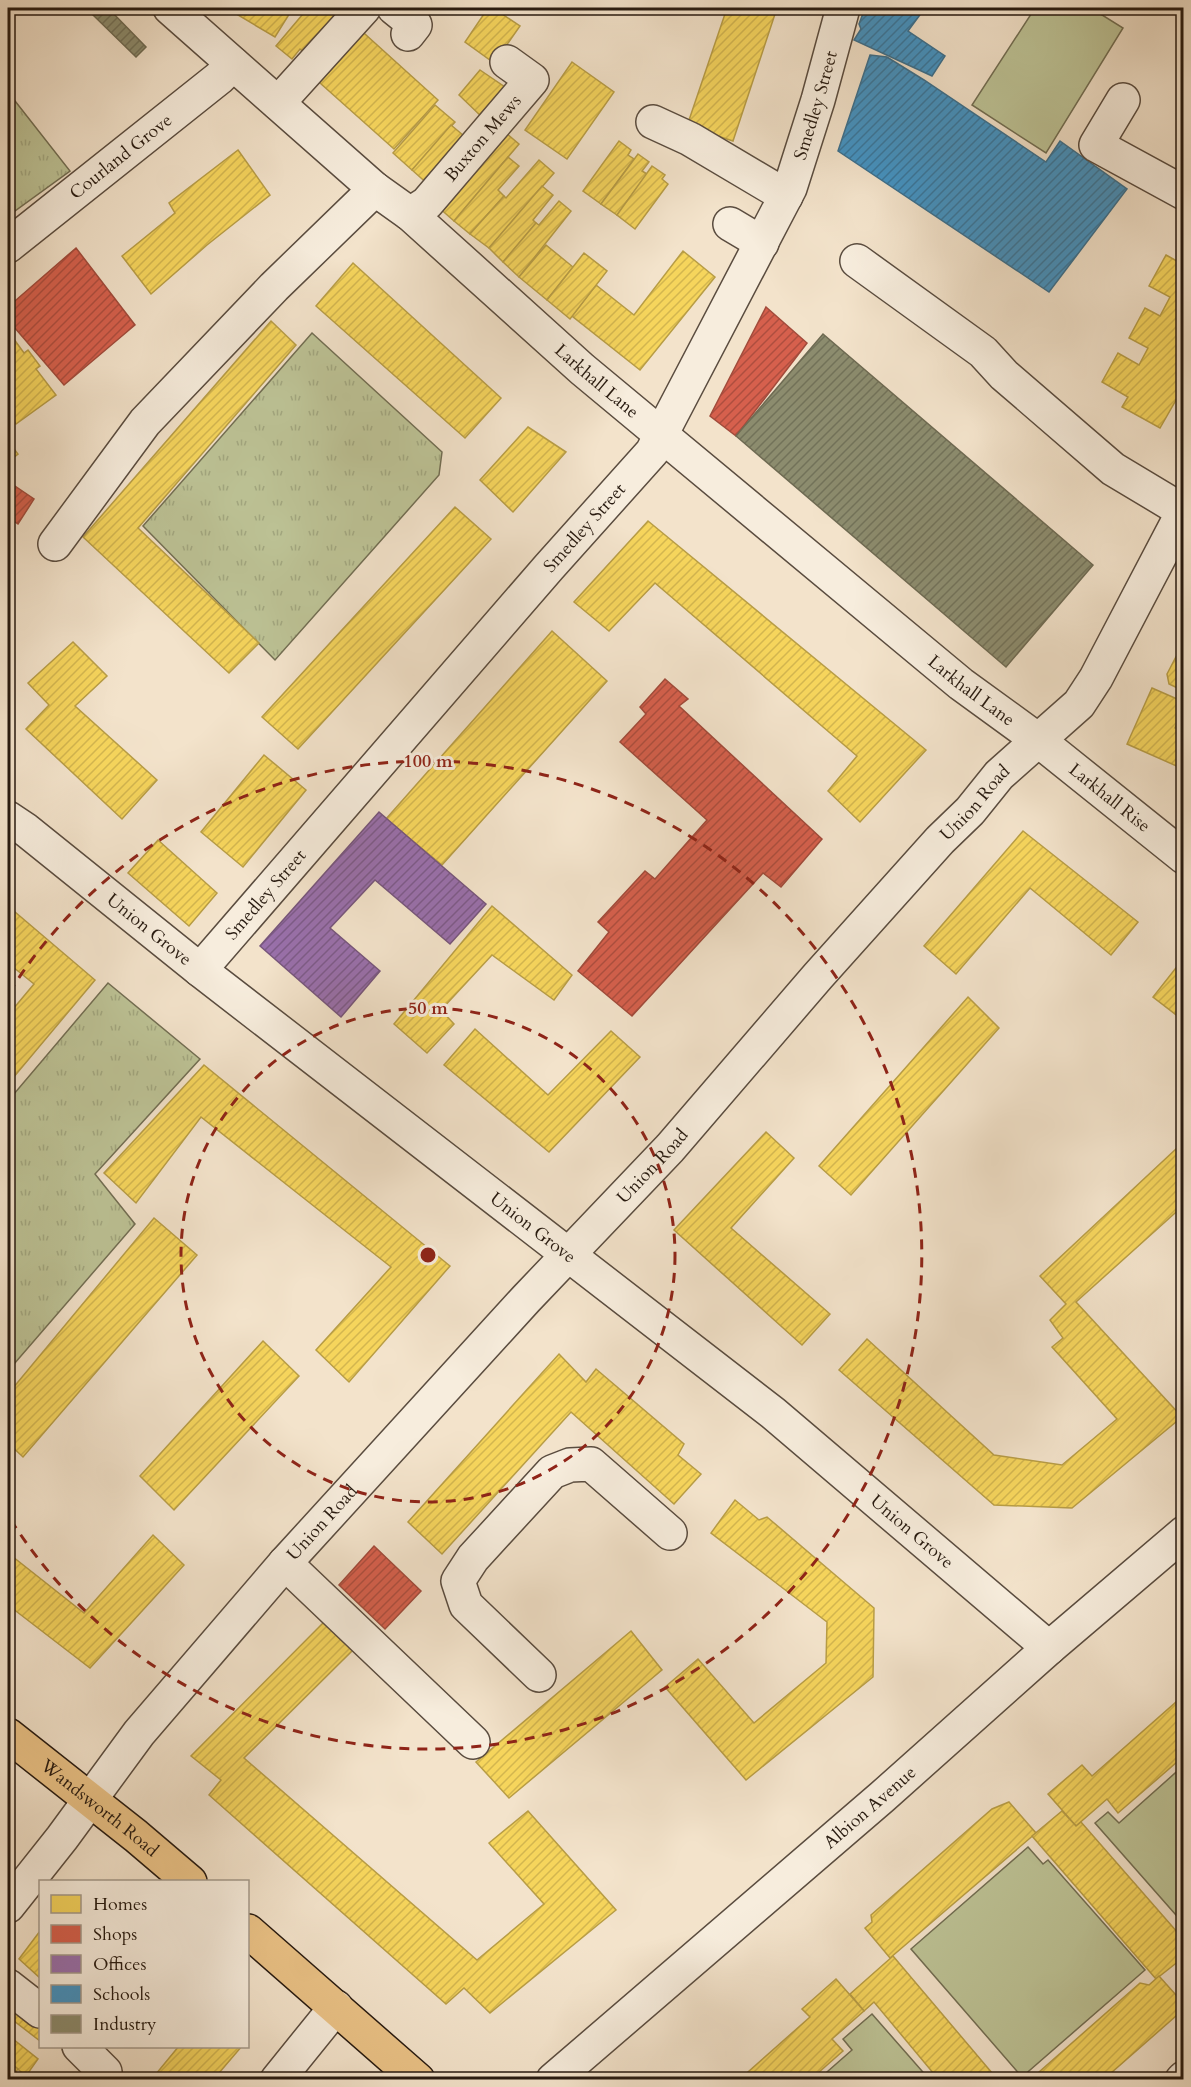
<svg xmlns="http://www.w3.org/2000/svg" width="1191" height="2087" font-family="Cardo,serif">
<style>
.grass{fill:url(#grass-tufts);stroke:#726e53;stroke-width:1.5}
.garden{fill:#bdc396;stroke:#726e53;stroke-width:1.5}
.homes{fill:url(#homes-hatch);stroke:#b89d45;stroke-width:1.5}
.shops{fill:url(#shops-hatch);stroke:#a24b3b;stroke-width:1.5}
.offices{fill:url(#offices-hatch);stroke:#77567c;stroke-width:1.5}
.schools{fill:url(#schools-hatch);stroke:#3b6f8d;stroke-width:1.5}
.industry{fill:url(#industry-hatch);stroke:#6e6a52;stroke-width:1.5}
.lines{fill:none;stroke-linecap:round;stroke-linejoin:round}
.minor-casing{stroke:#5a4c3f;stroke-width:36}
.major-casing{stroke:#271a10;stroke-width:36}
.minor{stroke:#f7eddd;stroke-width:33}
.major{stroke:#eac286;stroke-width:33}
.ring{fill:none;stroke:#8f2418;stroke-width:3;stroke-dasharray:10 8}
.labels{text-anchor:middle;stroke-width:6;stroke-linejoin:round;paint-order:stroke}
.street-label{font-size:18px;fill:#271a10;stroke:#f7eddd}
.centre{fill:#8f2418;stroke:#f7eddd;stroke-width:3}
.ring-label{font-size:18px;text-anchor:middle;font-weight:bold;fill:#8f2418;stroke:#f7eddd;stroke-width:6;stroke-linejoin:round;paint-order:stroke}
</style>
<defs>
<pattern id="grass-tufts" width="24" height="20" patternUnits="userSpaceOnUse" patternTransform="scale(1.5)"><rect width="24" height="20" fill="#bdc396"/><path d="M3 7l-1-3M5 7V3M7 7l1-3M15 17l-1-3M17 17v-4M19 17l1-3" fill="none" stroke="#a2a780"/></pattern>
<pattern id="homes-hatch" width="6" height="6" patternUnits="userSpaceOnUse" patternTransform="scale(1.5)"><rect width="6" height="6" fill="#f6d55c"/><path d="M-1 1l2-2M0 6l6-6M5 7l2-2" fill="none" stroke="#d3b64f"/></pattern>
<pattern id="shops-hatch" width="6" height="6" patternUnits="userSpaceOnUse" patternTransform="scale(1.5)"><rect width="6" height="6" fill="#d6604d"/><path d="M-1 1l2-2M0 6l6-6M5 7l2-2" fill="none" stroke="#ae4e3f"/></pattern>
<pattern id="offices-hatch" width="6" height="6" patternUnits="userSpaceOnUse" patternTransform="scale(1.5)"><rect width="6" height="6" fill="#9970ab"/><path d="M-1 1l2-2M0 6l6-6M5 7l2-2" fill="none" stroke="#7d5b8a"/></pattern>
<pattern id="schools-hatch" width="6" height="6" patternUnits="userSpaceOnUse" patternTransform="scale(1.5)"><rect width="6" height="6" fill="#4393c3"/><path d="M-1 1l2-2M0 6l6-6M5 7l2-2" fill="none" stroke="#38779d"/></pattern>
<pattern id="industry-hatch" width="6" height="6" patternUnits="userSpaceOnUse" patternTransform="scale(1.5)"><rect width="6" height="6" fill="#8c8c6e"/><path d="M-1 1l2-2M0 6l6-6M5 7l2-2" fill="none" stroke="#727259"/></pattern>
</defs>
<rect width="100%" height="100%" fill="#f3e3cb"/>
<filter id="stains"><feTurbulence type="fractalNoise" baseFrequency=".00333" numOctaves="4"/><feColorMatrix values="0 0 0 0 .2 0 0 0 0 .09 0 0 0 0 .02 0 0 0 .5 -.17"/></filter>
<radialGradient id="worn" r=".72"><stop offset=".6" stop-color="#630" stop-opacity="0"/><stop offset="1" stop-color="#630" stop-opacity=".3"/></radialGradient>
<g class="grass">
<path d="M8,92L70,171L8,216Z"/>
<path d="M312,333L442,452L439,475L275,660L143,526Z"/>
<path d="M108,983L200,1059L95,1174L135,1224L8,1371V1101Z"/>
</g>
<g class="garden">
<path d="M1035,8H1091L1123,28L1046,153L972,105Z"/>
<path d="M1183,1766V1923L1095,1823L1108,1812L1119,1823Z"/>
<path d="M1028,1847L1043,1864L1048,1860L1145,1970L1022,2077L911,1949Z"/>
<path d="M872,2014L929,2079H819L852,2050L843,2039Z"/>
</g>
<g class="homes">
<path d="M242,8H293L275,37L238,15Z"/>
<path d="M308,8H349L309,57L300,49L292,59L276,46Z"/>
<path d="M488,8H493L520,26L494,63L465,42Z"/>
<path d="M727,8H777L733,141L687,126Z"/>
<path d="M355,25L438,100L394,149L311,75Z"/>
<path d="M572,62L614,92L567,159L525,130Z"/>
<path d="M480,70L511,91L485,120L459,95Z"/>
<path d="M435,105L455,122L412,170L393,153Z"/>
<path d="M451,125L470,141L430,186L412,170Z"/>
<path d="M506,133L519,144L454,221L437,206Z"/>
<path d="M619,141L631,150L628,155L634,159L601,204L583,191Z"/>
<path d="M238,150L270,195L207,245L151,294L122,256L175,213L169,203Z"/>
<path d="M638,154L649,162L642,171L647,174L617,215L601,204Z"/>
<path d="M508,157L519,166L498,190L504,196L470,234L454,221Z"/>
<path d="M539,160L554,173L489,248L470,234L504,196L506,198Z"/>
<path d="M652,166L665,175L662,179L668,184L635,229L617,215Z"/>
<path d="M542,186L553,195L533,220L536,223L503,262L489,248Z"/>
<path d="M559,201L571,211L519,277L503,262L536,223L539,225Z"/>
<path d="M546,245L573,267L547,300L519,277Z"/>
<path d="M683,251L715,277L640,370L572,316L596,285L634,315Z"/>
<path d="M584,253L607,271L570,319L547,300Z"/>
<path d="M1166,255L1184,265V386L1160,428L1122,407L1128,397L1102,382L1118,353L1139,365L1148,348L1129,338L1145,308L1160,316L1170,297L1149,286Z"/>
<path d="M353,263L501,398L465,438L316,306Z"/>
<path d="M271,321L296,345L138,528L259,643L229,673L83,537Z"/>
<path d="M8,331L24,353L28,350L40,366L36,369L56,395L16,424L8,413Z"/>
<path d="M528,427L566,452L513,512L480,480Z"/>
<path d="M8,441L18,454L8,462Z"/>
<path d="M455,507L491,539L298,749L262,717Z"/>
<path d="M648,521L926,750L860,822L828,791L857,756L655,583L609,631L574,602Z"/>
<path d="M552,631L607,681L442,865L386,819Z"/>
<path d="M73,642L107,676L75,706L157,780L122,819L26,729L49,705L28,683Z"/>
<path d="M1180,649L1184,650V691L1169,684L1167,674Z"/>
<path d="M1152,688L1184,702V709L1175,728L1184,732V762L1181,768L1127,744Z"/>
<path d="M264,755L306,790L243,867L201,832Z"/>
<path d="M1023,831L1138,922L1111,955L1030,888L956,974L924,946Z"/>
<path d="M158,840L217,893L189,926L128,873Z"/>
<path d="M8,906L95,980L8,1084V1015L34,984L8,963Z"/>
<path d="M492,906L572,975L554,1000L492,955L441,1010L454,1024L427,1053L394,1024Z"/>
<path d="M1179,964L1184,968V1021L1153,997Z"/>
<path d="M968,997L999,1028L851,1195L819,1166Z"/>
<path d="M475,1029L548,1095L611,1031L640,1057L549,1152L444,1065Z"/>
<path d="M204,1065L450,1266L349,1382L316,1350L391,1267L201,1117L136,1203L104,1173Z"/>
<path d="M766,1132L794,1158L731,1228L830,1314L802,1345L674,1230Z"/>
<path d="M1177,1148L1184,1155V1205L1076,1302L1182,1417L1072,1508L994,1505L839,1370L867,1339L994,1455L1062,1465L1117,1419L1052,1347L1063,1338L1050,1320L1066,1304L1040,1276Z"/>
<path d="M154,1218L197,1255L23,1457L8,1443V1394Z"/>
<path d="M263,1341L299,1376L174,1510L140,1476Z"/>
<path d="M559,1354L586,1382L596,1369L684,1444L678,1455L701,1474L674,1504L571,1412L442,1554L408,1522Z"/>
<path d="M735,1500L759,1520L767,1517L874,1608L873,1677L746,1780L665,1687L698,1659L754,1723L826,1663L827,1622L711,1533Z"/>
<path d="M153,1535L184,1565L90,1668L8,1605V1553L84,1613Z"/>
<path d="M325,1621L356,1647L244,1758L477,1960L544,1904L489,1843L528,1811L616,1910L490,2013L464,1988L446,2004L209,1795L221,1780L191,1756Z"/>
<path d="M631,1631L662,1670L509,1798L476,1762Z"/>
<path d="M1184,1695V1756L1118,1813L1107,1799L1076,1826L1048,1794L1082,1765L1092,1776Z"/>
<path d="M1009,1802L1036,1833L890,1958L865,1928L872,1922L871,1915L992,1809Z"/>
<path d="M1062,1811L1076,1826L1081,1822L1178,1933L1177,1940L1184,1948V1957L1156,1979L1032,1836Z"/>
<path d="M1184,1929V1948L1177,1940L1178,1933Z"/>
<path d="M40,1931V1978L19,1959Z"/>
<path d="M893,1956L998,2080H939L874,2002L864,2011L850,1994Z"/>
<path d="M1159,1976L1184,2004V2009L1103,2080H1030L1140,1983L1149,1985Z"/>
<path d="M836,1979L864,2011L832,2039L843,2051L810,2080H739L810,2017L802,2009Z"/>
<path d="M8,1995L40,2020V2041L14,2021L8,2028Z"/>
<path d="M8,2035L38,2059L26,2076L8,2061Z"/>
<path d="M179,2046H242L213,2080H151Z"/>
<path d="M8,2061L18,2069L10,2080H8Z"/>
</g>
<g class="shops">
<path d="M76,248L135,325L64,385L8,320V307Z"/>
<path d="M766,307L807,343L736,436L710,416Z"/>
<path d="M9,482L34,499L18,524L8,517Z"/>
<path d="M665,679L688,699L679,706L822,839L781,887L763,873L632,1016L578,971L609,932L598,922L645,871L655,879L707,820L620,742L646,714L640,707Z"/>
<path d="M374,1546L421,1591L385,1629L339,1585Z"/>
</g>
<path class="offices" d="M379,812L486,904L450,944L375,880L330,928L380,971L341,1017L260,946Z"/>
<g class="schools">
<path d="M865,8H925L908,31L945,56L932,76L854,40L861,29L859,24Z"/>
<path d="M870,55L887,57L924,80L1046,162L1060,141L1127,189L1049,292L838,151Z"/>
</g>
<g class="industry">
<path d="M98,8H108L146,47L136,57L92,14Z"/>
<path d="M823,334L1093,565L1006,667L736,436Z"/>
</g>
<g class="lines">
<defs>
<g id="minor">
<path id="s1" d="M170,8L375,189L410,214L582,369L961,684L1038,740L1184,857"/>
<path d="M394,8L415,25L408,34"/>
<path d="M1123,100L1096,145L1184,193"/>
<path d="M278,103L364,8"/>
<path d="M653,122L690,139L786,196"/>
<path id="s2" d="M410,214L427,203L532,80L507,62"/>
<path d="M730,224L762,243"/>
<path id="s3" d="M8,246L219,78L233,64"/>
<path d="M857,261L983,352L1004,375L1113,469L1183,511"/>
<path d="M55,544L145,422L274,287L375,189"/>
<path id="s4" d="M8,818L26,830L200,970L773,1413L1049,1648"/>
<path id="s5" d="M200,970L549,567L652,452L790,188L818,100L843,8"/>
<path d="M285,1563L473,1742"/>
<path d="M539,1675L466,1605L458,1581L473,1558L552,1472L570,1465L591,1464L670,1533"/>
<path id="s6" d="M8,1906L62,1838L139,1733L285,1563L526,1299L670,1148L818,976L940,840L970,811L999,775L1079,704L1096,678L1184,510"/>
<path d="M8,1986L40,2011"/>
<path d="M79,2046L105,2072L99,2080"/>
<path d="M277,2080L336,2007"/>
<path id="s7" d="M553,2080L882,1797L1049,1648L1184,1533"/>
<path d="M1182,2080L1184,2078"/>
</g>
<g id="major">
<path id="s8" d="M8,1735L136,1836L190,1882"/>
<path d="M248,1931L418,2080"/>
</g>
</defs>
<use href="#minor" class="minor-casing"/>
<use href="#major" class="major-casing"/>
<use href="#minor" class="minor"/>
<use href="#major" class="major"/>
</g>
<g class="ring">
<circle cx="428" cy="1255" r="247"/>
<path d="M9 993A494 494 0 1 1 9 1517"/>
</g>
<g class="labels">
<g class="street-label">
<text dy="6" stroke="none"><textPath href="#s5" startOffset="1072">Smedley Street</textPath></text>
<text dy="6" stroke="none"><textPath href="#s2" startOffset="106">Buxton Mews</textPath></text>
<text dy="6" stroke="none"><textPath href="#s3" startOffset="144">Courland Grove</textPath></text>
<text dy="6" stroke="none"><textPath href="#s1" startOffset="567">Larkhall Lane</textPath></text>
<text dy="6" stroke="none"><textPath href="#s5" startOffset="586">Smedley Street</textPath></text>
<text dy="6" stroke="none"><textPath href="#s1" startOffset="1053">Larkhall Lane</textPath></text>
<text dy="6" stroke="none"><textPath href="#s1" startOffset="1228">Larkhall Rise</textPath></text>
<text dy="6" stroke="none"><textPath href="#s6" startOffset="1468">Union Road</textPath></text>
<text dy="6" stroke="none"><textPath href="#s5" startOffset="100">Smedley Street</textPath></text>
<text dy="6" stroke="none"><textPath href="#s4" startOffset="180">Union Grove</textPath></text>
<text dy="6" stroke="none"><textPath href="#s6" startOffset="982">Union Road</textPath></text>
<text dy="6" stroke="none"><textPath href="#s4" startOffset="666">Union Grove</textPath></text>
<text dy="6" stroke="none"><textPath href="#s6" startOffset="496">Union Road</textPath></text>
<text dy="6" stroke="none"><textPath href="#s4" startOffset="1152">Union Grove</textPath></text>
<text dy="6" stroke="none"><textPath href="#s7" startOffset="418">Albion Avenue</textPath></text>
<text dy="6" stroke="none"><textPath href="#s8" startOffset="117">Wandsworth Road</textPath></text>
</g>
</g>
<circle cx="428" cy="1255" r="9" class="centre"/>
<g class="ring-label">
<text x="428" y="767">100 m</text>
<text x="428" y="1014">50 m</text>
</g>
<rect width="1191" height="2087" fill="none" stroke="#f3e3cb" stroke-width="30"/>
<rect x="9" y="9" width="1173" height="2069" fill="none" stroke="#271a10" stroke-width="3"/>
<rect x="15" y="15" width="1161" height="2057" fill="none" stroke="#271a10" stroke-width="1.5"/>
<rect x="39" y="1880" width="210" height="168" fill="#f7eddd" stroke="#a4998b" stroke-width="1.5"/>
<rect x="51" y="1895" width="30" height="18" fill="#f6d55c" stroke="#a4998b" stroke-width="1.5"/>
<text x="93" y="1910" font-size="18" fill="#271a10">Homes</text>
<rect x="51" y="1925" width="30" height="18" fill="#d6604d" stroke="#a4998b" stroke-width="1.5"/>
<text x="93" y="1940" font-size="18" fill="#271a10">Shops</text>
<rect x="51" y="1955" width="30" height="18" fill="#9970ab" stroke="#a4998b" stroke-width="1.5"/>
<text x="93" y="1970" font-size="18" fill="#271a10">Offices</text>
<rect x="51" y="1985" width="30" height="18" fill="#4393c3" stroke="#a4998b" stroke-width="1.5"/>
<text x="93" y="2000" font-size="18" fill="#271a10">Schools</text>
<rect x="51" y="2015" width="30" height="18" fill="#8c8c6e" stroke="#a4998b" stroke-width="1.5"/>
<text x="93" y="2030" font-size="18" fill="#271a10">Industry</text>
<rect width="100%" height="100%" filter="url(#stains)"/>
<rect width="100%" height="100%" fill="url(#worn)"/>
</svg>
